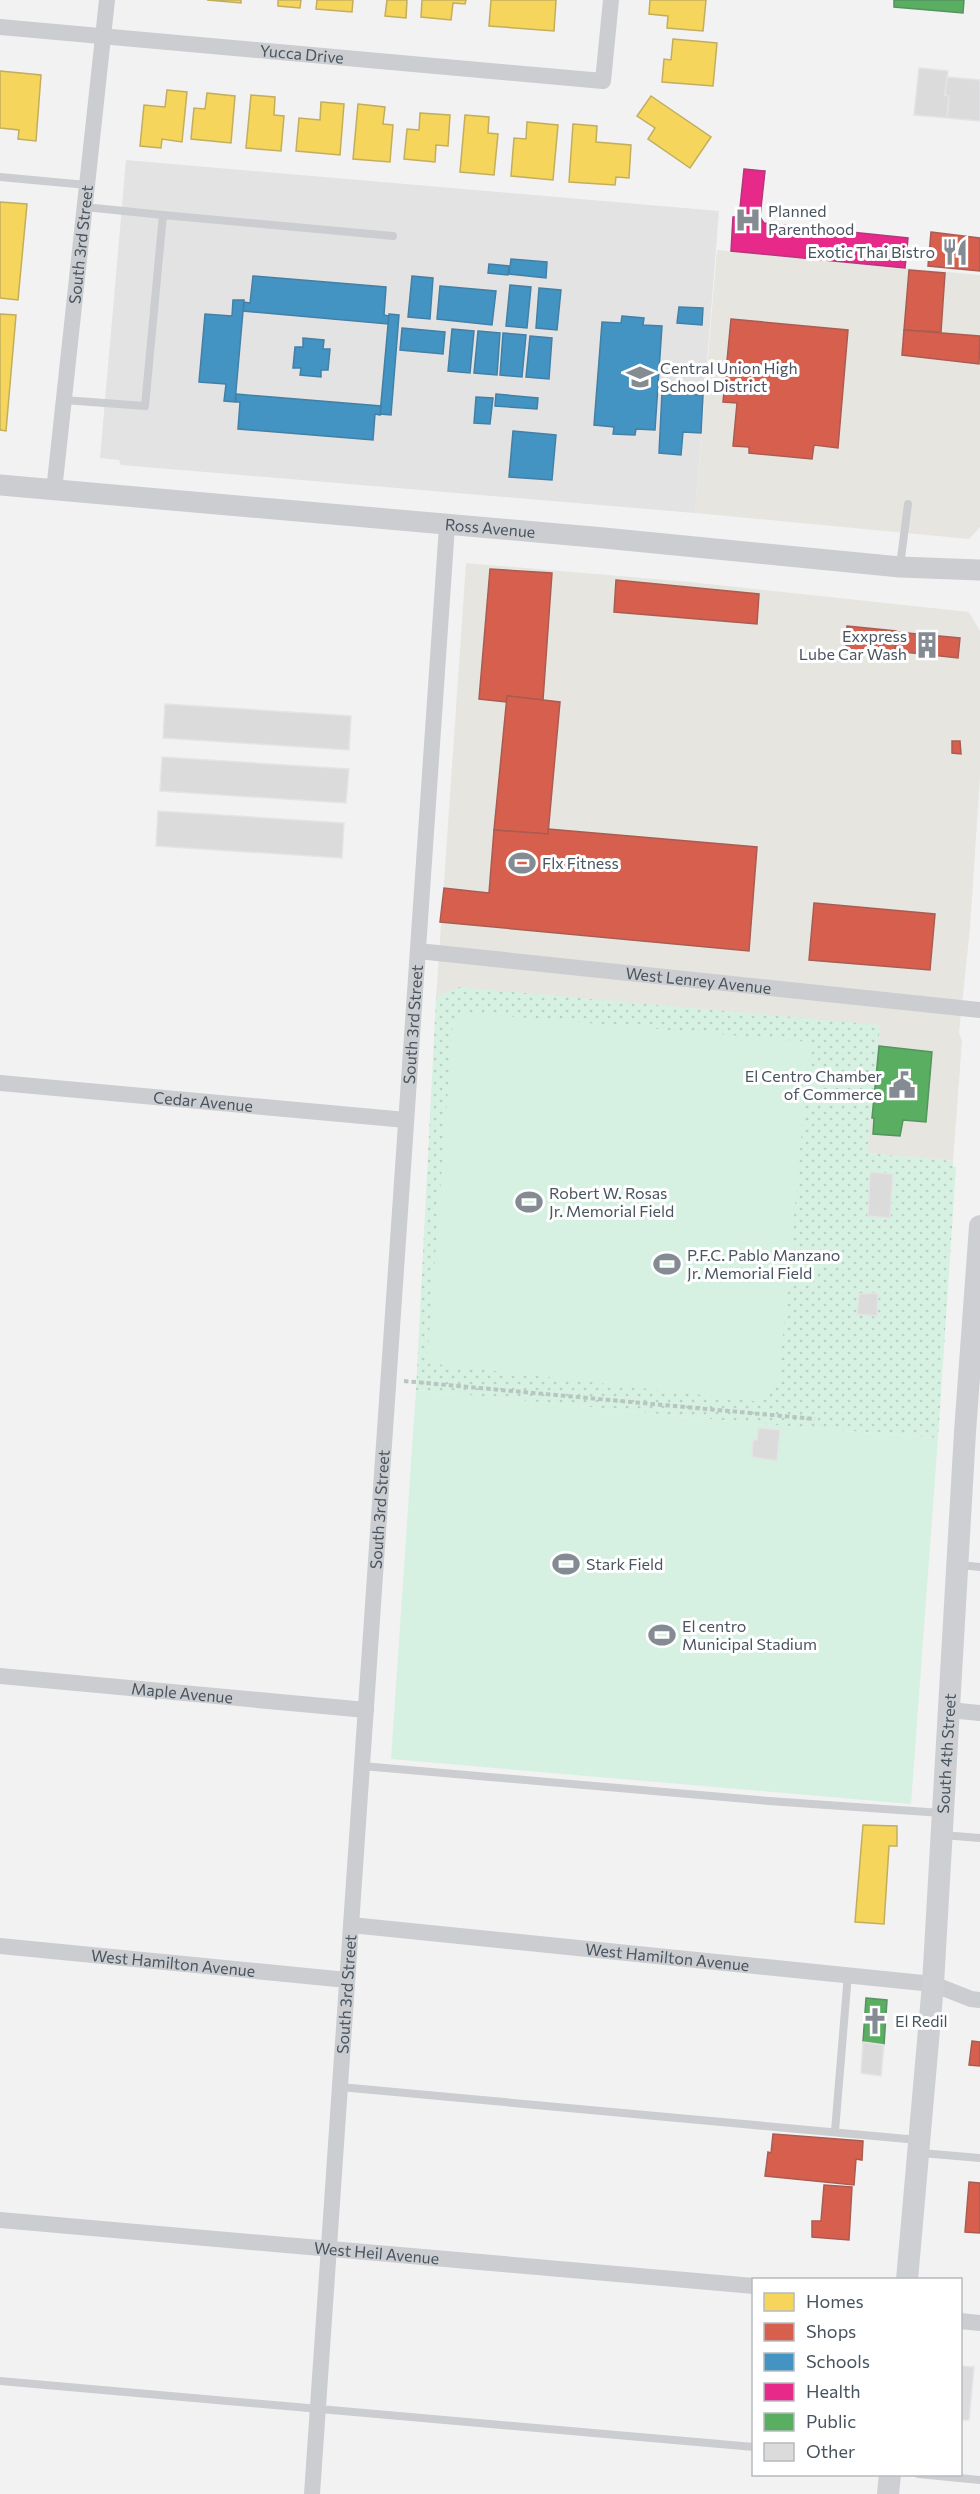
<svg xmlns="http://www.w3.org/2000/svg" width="980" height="2494" font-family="Commissioner,sans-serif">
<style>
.commercial{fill:#e6e5e0}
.education{fill:#e4e3e4}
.park{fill:url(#park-dots)}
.pitch{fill:#d6f1e2}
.homes{fill:#f6d55c;stroke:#c2ae5d;stroke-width:1.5}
.shops{fill:#d6604d;stroke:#ab5c52;stroke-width:1.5}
.schools{fill:#4393c3;stroke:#4480a5;stroke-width:1.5}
.health{fill:#e7298a;stroke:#b7367d;stroke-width:1.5}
.public{fill:#5aae61;stroke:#559360;stroke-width:1.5}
.building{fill:#dbdbdc;stroke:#e3e4e5;stroke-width:1.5}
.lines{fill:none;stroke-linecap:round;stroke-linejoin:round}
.path{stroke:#b9c5c2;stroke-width:4;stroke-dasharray:4.5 3;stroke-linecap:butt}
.service{stroke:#cbcdd0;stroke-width:8}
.minor{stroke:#cbcdd0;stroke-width:16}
.tertiary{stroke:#cbcdd0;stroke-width:21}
.secondary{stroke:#cdcfd2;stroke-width:22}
.labels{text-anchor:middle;stroke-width:6;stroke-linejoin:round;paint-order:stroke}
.street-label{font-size:16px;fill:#48545f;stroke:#fff}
.poi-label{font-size:16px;fill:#48545f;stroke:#fff;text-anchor:start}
</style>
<defs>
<pattern id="park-dots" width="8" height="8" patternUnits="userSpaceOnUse" patternTransform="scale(1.5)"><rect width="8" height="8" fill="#d6f1e2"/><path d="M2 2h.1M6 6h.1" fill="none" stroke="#b9d1c4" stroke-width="1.8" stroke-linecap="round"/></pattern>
</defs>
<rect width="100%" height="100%" fill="#f2f2f2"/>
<g class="commercial">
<path d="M717,250L980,275V527L969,539L695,513Z"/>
<path d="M466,563L690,582L969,612L980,631V776L970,928L959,1033L962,1041L953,1161L867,1153L879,1026L436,998Z"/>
</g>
<path class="education" d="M126,160L719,211L695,513L121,465L119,460L100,458Z"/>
<path class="park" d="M458,987L880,1025L867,1153L953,1161V1167H956L938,1438L759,1424L416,1390L436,998Z"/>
<g class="pitch">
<path d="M471,1013L810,1042L779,1379L762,1402L427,1363L453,1022Z"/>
<path d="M416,1390L759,1424L938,1438L911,1804L391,1759Z"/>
</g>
<g class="homes">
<path d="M207,0H241V3Z"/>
<path d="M278,0H301L300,8L278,6Z"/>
<path d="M317,0H353L352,12L316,9Z"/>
<path d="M387,0H407L406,18L385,16Z"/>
<path d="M422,0H466L465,4L453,3L451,20L421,17Z"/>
<path d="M491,0H556L554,31L489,26Z"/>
<path d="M650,0H706L703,31L667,28L668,16L649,14Z"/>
<path d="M673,39L717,43L713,86L662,82L664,59L671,60Z"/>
<path d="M0,71L41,75L36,141L18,139L19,130L0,128Z"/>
<path d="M167,90L187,92L182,142L162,139L161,148L140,146L144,105L165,107Z"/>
<path d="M207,93L235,96L231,143L191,139L194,108L205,109Z"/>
<path d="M251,95L275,97L274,115L284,116L281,151L246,148Z"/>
<path d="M651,96L711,137L690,168L648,139L655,128L637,116Z"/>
<path d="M321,102L344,104L340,155L296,151L299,118L320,120Z"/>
<path d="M358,104L385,107L383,124L393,125L390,162L353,159Z"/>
<path d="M420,113L450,115L448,146L436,145L435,162L404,159L407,129L419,130Z"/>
<path d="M465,115L489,117L488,133L498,134L494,175L460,172Z"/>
<path d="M527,122L558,125L553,180L511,176L514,138L526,139Z"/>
<path d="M573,124L597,126L596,142L631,145L629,178L616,177L615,185L569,182Z"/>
<path d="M0,202L27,204L18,300L0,298Z"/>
<path d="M0,314L16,315L6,431L0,430Z"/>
<path d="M863,1825L897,1826V1846H889L884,1924L855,1922Z"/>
</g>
<g class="shops">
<path d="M931,232L980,238V271L928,266Z"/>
<path d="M909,270L945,273L941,332L904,330Z"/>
<path d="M731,319L848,330L838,448L814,445L812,459L749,453V447L733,446L737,403L723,402Z"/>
<path d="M904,330L980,336L979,364L902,355Z"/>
<path d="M490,569L552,573L543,700L507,696L506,702L479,699Z"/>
<path d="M616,580L759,594L757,624L614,612Z"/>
<path d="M847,626L896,631L895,654L846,649Z"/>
<path d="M896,632L960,638L958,658L895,651Z"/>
<path d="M507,696L560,702L548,834L494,830Z"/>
<path d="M952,741H960L961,754L952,753Z"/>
<path d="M548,829L757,847L749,951L440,922L444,888L489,893L494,830L548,834Z"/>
<path d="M814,903L935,914L930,970L809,960Z"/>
<path d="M972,2041L980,2042V2066L969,2065Z"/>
<path d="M773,2134L863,2141L862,2160L856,2159L854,2185L765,2176L768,2152L771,2153Z"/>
<path d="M969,2182L980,2183V2233L965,2232Z"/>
<path d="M824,2185L852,2187L849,2240L812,2237V2221H821Z"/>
</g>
<g class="schools">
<path d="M511,259L547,262L546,278L509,274Z"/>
<path d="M489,264L509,266L508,275L488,273Z"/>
<path d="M253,276L386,287L384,315L389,316L388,324L243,311L244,302L250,303Z"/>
<path d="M412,276L433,278L430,319L408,317Z"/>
<path d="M510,285L531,287L527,328L506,326Z"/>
<path d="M440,286L496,291L492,325L437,319Z"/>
<path d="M539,288L561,290L557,330L536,328Z"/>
<path d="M233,300H244L235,402L224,401L226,384L199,382L205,314L232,316Z"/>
<path d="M679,307L703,308L702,325L677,323Z"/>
<path d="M389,314L399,315L391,415L380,414Z"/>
<path d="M622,316L644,318L643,325L662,326L655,430L636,429L635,435L613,434L614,427L594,425L602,322L621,323Z"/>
<path d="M402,328L445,332L443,354L400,350Z"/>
<path d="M452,329L474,331L470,373L448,371Z"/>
<path d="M478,331L500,333L497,375L474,373Z"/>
<path d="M503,333L526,335L522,377L500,375Z"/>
<path d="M530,336L552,338L549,379L526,377Z"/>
<path d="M303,338L324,340L323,349H330L328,370H321V377L300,375L301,368H293L295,347H303Z"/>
<path d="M662,392L703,395L701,433L683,432L681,455L659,453Z"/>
<path d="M236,394L381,406L380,415L375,414L373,440L238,429L240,402H236Z"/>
<path d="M496,394L538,398L537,409L495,406Z"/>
<path d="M476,397L493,398L490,424L474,423Z"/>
<path d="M513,431L556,435L552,480L509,477Z"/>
</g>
<path class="health" d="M744,169L765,171L760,217L764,223L908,238L905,268L731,251L733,217H739Z"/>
<g class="public">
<path d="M894,0H964L963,13L894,7Z"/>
<path d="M879,1046L932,1052L926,1122L903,1120L900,1136L873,1134L874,1118H872Z"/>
<path d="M866,1998L887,2000L884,2045L863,2042Z"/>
</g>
<g class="building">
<path d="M919,68L948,71L945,95L949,96L947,118L914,115Z"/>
<path d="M947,77L980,80V121L947,118L949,96L945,95Z"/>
<path d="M165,704L351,716L349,750L163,738Z"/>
<path d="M162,757L349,769L346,803L160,791Z"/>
<path d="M158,811L344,823L342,858L156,846Z"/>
<path d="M870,1172L893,1174L890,1218L868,1216Z"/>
<path d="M878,1293L877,1316L857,1314L859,1294Z"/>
<path d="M758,1428L780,1430L777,1461L752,1457L753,1440H757Z"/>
<path d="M863,2042L884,2045L881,2076L861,2073Z"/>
<path d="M960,2366L974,2367L969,2420H960Z"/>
</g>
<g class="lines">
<path class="path" d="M404,1381L815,1419"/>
<g class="service">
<path d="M0,177L87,185"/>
<path d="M163,215L393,236"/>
<path d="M64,400L145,406L163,215L85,207"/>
<path d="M900,566L908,504"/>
<path d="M960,1565L980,1567"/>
<path d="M362,1766L769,1801L942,1813"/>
<path d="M942,1835L980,1838"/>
<path d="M340,2087L918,2140"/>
<path d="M835,2131L848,1974"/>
<path d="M921,2153L980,2158"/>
<path d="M0,2381L754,2447"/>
<path d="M918,2474L980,2480"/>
</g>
<g class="minor">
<path id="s1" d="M0,27L603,81L611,0"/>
<path id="s2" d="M54,491L107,0"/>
<path id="s3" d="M418,951L980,1010"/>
<path id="s4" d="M0,1083L406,1120"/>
<path id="s5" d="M0,1676L366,1710"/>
<path d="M949,1710L980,1713"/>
<path id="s6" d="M351,1925L933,1984L971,1999L980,2000"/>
<path id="s7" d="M0,1946L347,1980"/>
<path id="s8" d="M0,2220L754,2286"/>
<path d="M960,2321L980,2323"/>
<path id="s9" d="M312,2494L447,526"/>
</g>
<path class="tertiary" id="s10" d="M0,485L604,538L900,567L980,570"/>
<g class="secondary">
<path id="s11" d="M907,2280L933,1984L965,1432L980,1226"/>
<path d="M888,2494L890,2474"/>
</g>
</g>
<defs>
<symbol id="hospital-bare" viewBox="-9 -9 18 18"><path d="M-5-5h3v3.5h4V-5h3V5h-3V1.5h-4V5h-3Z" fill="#848b92" stroke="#fff" stroke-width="2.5" paint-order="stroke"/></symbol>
<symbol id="restaurant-bare" viewBox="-9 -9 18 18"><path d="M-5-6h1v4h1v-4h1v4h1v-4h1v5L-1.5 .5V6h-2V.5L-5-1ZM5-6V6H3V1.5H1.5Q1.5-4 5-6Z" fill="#848b92" stroke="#fff" stroke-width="2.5" paint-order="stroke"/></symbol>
<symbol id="school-bare" viewBox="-9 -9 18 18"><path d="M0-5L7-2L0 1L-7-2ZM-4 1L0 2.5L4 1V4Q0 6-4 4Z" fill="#848b92" stroke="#fff" stroke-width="2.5" paint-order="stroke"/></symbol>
<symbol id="building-bare" viewBox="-9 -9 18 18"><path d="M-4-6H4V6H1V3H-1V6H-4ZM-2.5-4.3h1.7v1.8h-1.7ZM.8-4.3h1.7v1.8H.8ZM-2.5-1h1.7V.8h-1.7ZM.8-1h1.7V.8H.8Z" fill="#848b92" stroke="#fff" stroke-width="2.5" paint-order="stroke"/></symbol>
<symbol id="stadium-bare" viewBox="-9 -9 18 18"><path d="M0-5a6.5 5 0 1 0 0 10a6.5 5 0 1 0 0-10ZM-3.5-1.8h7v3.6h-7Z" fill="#848b92" stroke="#fff" stroke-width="2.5" paint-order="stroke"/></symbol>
<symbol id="civic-bare" viewBox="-9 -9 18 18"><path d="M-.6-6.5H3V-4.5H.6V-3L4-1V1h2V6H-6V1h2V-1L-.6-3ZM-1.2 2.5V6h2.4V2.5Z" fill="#848b92" stroke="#fff" stroke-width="2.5" paint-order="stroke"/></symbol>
<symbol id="church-bare" viewBox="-9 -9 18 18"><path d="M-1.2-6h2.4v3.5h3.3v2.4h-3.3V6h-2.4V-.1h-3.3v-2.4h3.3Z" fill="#848b92" stroke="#fff" stroke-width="2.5" paint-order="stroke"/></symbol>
</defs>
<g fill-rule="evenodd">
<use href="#hospital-bare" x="729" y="201" width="38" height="38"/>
<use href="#restaurant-bare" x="936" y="233" width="38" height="38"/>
<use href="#school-bare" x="621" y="358" width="38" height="38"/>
<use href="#building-bare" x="908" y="626" width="38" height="38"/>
<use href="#stadium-bare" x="503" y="844" width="38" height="38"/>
<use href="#civic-bare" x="883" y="1066" width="38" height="38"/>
<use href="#stadium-bare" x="510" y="1183" width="38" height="38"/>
<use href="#stadium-bare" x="648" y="1245" width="38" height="38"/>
<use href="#stadium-bare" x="547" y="1545" width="38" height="38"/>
<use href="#stadium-bare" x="643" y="1616" width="38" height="38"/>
<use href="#church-bare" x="856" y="2002" width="38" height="38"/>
</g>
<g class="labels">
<g class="street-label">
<text dy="6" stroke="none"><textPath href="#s1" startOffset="303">Yucca Drive</textPath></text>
<text dy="6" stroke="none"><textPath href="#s2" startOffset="248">South 3rd Street</textPath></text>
<text dy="6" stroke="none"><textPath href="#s10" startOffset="492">Ross Avenue</textPath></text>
<text dy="6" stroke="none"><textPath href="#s3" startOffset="282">West Lenrey Avenue</textPath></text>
<text dy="6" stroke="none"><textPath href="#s9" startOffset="1473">South 3rd Street</textPath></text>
<text dy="6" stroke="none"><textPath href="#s4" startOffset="204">Cedar Avenue</textPath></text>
<text dy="6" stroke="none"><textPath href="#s9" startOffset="987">South 3rd Street</textPath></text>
<text dy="6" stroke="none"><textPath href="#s5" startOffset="183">Maple Avenue</textPath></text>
<text dy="6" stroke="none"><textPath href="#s11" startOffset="528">South 4th Street</textPath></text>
<text dy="6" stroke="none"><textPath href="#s6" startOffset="318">West Hamilton Avenue</textPath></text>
<text dy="6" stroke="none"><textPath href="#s7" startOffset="174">West Hamilton Avenue</textPath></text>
<text dy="6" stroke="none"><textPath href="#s9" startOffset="501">South 3rd Street</textPath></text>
<text dy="6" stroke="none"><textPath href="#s8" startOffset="378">West Heil Avenue</textPath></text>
</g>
<g class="poi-label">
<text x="768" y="217">Planned<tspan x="768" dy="18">Parenthood</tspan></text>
<text x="935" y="258" text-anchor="end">Exotic Thai Bistro</text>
<text x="660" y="374">Central Union High<tspan x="660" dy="18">School District</tspan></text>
<text x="907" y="642" text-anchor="end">Exxpress<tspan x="907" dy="18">Lube Car Wash</tspan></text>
<text x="542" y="869">Flx Fitness</text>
<text x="882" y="1082" text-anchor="end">El Centro Chamber<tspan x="882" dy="18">of Commerce</tspan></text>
<text x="549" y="1199">Robert W. Rosas<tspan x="549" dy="18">Jr. Memorial Field</tspan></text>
<text x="687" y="1261">P.F.C. Pablo Manzano<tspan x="687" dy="18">Jr. Memorial Field</tspan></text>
<text x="586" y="1570">Stark Field</text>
<text x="682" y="1632">El centro<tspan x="682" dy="18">Municipal Stadium</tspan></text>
<text x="895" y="2027">El Redil</text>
</g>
</g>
<rect x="752" y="2278" width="210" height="198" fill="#ffffff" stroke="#b6bbbf" stroke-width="1.5"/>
<rect x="764" y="2293" width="30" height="18" fill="#f6d55c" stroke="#b6bbbf" stroke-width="1.5"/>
<text x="806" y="2308" font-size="18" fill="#48545f">Homes</text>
<rect x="764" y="2323" width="30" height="18" fill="#d6604d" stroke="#b6bbbf" stroke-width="1.5"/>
<text x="806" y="2338" font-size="18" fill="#48545f">Shops</text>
<rect x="764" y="2353" width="30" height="18" fill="#4393c3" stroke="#b6bbbf" stroke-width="1.5"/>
<text x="806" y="2368" font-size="18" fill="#48545f">Schools</text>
<rect x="764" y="2383" width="30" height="18" fill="#e7298a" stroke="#b6bbbf" stroke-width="1.5"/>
<text x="806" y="2398" font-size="18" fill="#48545f">Health</text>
<rect x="764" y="2413" width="30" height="18" fill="#5aae61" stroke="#b6bbbf" stroke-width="1.5"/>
<text x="806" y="2428" font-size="18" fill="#48545f">Public</text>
<rect x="764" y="2443" width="30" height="18" fill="#dbdbdc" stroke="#b6bbbf" stroke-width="1.5"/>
<text x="806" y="2458" font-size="18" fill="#48545f">Other</text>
</svg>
